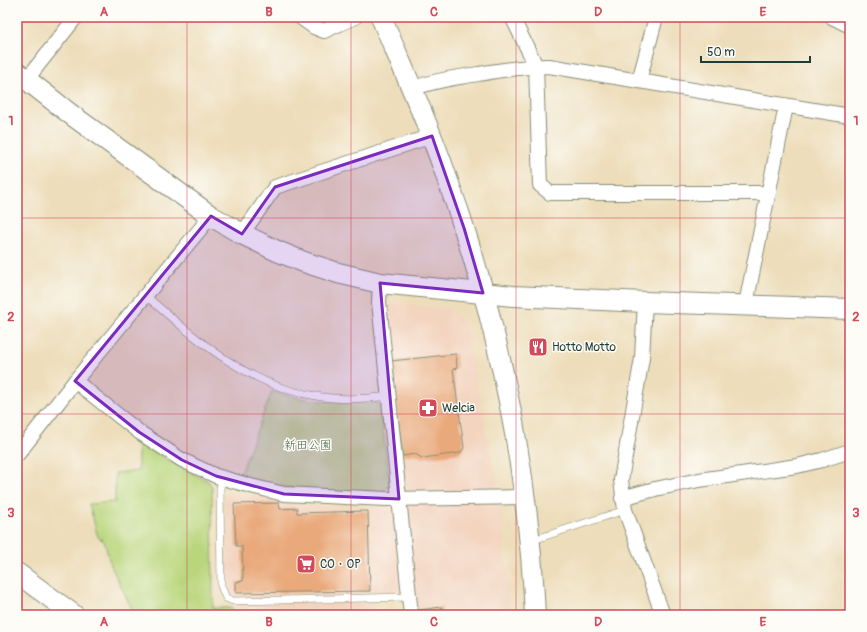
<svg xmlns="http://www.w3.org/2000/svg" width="867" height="632" font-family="Pangolin,'Klee One',sans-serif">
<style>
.built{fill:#f3d4bf}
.green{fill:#b9d67c;stroke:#6c8a58}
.building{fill:#e9a97a}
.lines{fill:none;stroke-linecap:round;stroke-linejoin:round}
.lane-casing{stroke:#868d77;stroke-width:8}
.street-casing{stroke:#868d77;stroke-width:16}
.secondary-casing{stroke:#868d77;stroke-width:22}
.lane{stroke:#fff;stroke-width:7}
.street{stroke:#fff;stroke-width:14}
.secondary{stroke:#fff;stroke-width:20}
.marked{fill:#7b2cbf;fill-opacity:0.2;stroke:#7b2cbf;stroke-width:3;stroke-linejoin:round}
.grid{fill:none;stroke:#d1495b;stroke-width:1;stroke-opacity:0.55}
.labels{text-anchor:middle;stroke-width:3;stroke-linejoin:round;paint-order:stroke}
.poi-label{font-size:12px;fill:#1f3d34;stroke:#fdfcf7;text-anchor:start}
.park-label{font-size:12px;fill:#466346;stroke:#fdfcf7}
.neatline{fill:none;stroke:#d1495b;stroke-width:1.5}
.grid-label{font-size:13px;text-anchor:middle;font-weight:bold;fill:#d1495b}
</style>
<rect width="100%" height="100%" fill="#fdfcf7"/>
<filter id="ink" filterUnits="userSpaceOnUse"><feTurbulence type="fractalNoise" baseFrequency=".025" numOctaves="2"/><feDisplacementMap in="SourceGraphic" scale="8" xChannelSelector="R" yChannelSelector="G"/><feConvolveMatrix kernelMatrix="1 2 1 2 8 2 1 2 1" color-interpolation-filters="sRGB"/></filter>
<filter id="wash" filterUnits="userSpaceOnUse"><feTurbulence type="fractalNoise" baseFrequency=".012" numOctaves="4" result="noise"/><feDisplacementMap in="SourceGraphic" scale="16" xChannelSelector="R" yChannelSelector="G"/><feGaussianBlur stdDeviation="0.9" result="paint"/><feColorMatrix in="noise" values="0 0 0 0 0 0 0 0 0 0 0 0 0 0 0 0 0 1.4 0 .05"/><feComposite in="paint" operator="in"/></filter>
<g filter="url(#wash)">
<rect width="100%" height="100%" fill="#edddba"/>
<path class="built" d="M384,302L449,309L465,324L501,505L510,615H417L415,592L374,593V615H232V592L226,588L225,497L230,492L303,505L359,508L411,505L409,492L406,484Z"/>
<g class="green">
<path d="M272,391L300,398L321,401L376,402L380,405L390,486L385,491L347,492L306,491L239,478Z"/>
<path d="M138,440L169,461L209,482L212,487L213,608H232V615H135L111,566L104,541L98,537L89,504L115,502V473L138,471Z"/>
</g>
<g id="blocks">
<g class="building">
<path d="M456,354L457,368L453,369L464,448L460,453L422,458L415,454L403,456L391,361Z"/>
<path d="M279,503L280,509L297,508V513L368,511L370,591L236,593V582L243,581L242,546H236L234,504Z"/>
<path d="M442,607L443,615H420L419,610Z"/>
</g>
</g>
</g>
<g filter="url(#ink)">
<use href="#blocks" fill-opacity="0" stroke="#868d77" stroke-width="1"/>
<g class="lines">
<defs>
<g id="lane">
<path d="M146,296C195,338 249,387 316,396C339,400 365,399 389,396"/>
<path d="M223,478L220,488L221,586L226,598L233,601L409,597"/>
<path d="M530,541L625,510"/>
</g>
<g id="street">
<path d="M300,17L314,27L324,31L355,17"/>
<path d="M512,17L536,66L540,185L550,193H769"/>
<path d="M832,17L850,26"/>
<path d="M27,79L76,17"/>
<path d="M639,81L656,17"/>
<path d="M412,89C433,80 456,78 478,74C502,70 525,66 549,66L850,116"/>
<path d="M242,234L275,187L432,136"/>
<path d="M380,283L379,302L411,615"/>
<path d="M645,302L642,358L621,480L625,510L663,615"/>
<path d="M746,304L786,106"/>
<path d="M75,381L139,432L182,460L216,476L251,486L284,494L386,499L525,497"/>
<path d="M17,455L75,381L211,216"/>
<path d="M622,498L655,489L699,480L797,466L822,460L850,451"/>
</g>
<g id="secondary">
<path d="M381,17C402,66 424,114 442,164C495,308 528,462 535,615"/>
<path d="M17,72L69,113L211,216L242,234L277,251L304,262L338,273L380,283L513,296L645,302L850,309"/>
<path d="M17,573L74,615"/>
</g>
</defs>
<use href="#lane" class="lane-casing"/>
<use href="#street" class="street-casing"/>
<use href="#secondary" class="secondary-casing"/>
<use href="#lane" class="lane"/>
<use href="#street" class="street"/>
<use href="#secondary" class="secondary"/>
</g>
</g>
<path class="marked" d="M432,136L464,228L483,293L380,283L399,499L284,494L216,476L182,460L139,432L75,381L211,216L242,234L275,187Z"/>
<path class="grid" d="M187,17V615M351,17V615M516,17V615M680,17V615M17,218H850M17,414H850"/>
<defs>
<symbol id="restaurant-square" viewBox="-11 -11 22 22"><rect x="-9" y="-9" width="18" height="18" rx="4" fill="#d1495b" stroke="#fdfcf7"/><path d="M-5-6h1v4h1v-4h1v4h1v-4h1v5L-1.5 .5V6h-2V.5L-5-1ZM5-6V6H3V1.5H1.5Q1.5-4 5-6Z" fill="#fff"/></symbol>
<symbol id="pharmacy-square" viewBox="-11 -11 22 22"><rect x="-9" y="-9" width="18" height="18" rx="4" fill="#d1495b" stroke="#fdfcf7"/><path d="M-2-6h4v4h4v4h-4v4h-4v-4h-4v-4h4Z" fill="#fff"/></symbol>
<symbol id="supermarket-square" viewBox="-11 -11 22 22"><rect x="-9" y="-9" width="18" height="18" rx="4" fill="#d1495b" stroke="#fdfcf7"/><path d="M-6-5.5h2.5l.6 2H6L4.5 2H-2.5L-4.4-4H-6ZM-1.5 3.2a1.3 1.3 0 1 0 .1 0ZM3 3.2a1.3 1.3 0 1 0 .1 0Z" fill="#fff"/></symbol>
</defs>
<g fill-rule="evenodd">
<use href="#restaurant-square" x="527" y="336" width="22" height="22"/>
<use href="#pharmacy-square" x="417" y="397" width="22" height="22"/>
<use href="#supermarket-square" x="295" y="553" width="22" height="22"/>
</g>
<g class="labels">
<g class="poi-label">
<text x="552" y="351">Hotto Motto</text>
<text x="442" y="412">Welcia</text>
<text x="320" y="568">CO・OP</text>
</g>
<g class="park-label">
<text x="308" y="449">新田公園</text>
</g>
</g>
<rect width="867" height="632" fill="none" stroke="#fdfcf7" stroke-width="44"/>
<path d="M701 56v6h109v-6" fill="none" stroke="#1f3d34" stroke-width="2"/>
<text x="707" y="56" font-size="12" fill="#1f3d34" stroke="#fdfcf7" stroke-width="3" paint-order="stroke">50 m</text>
<rect x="22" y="22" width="823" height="588" class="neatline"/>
<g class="grid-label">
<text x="104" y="16">A</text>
<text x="269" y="16">B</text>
<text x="434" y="16">C</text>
<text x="598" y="16">D</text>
<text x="763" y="16">E</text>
<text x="11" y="125">1</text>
<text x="856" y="125">1</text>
<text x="11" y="321">2</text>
<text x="856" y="321">2</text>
<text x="11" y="517">3</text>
<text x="856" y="517">3</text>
<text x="104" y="626">A</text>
<text x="269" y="626">B</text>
<text x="434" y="626">C</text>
<text x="598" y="626">D</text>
<text x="763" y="626">E</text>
</g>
</svg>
